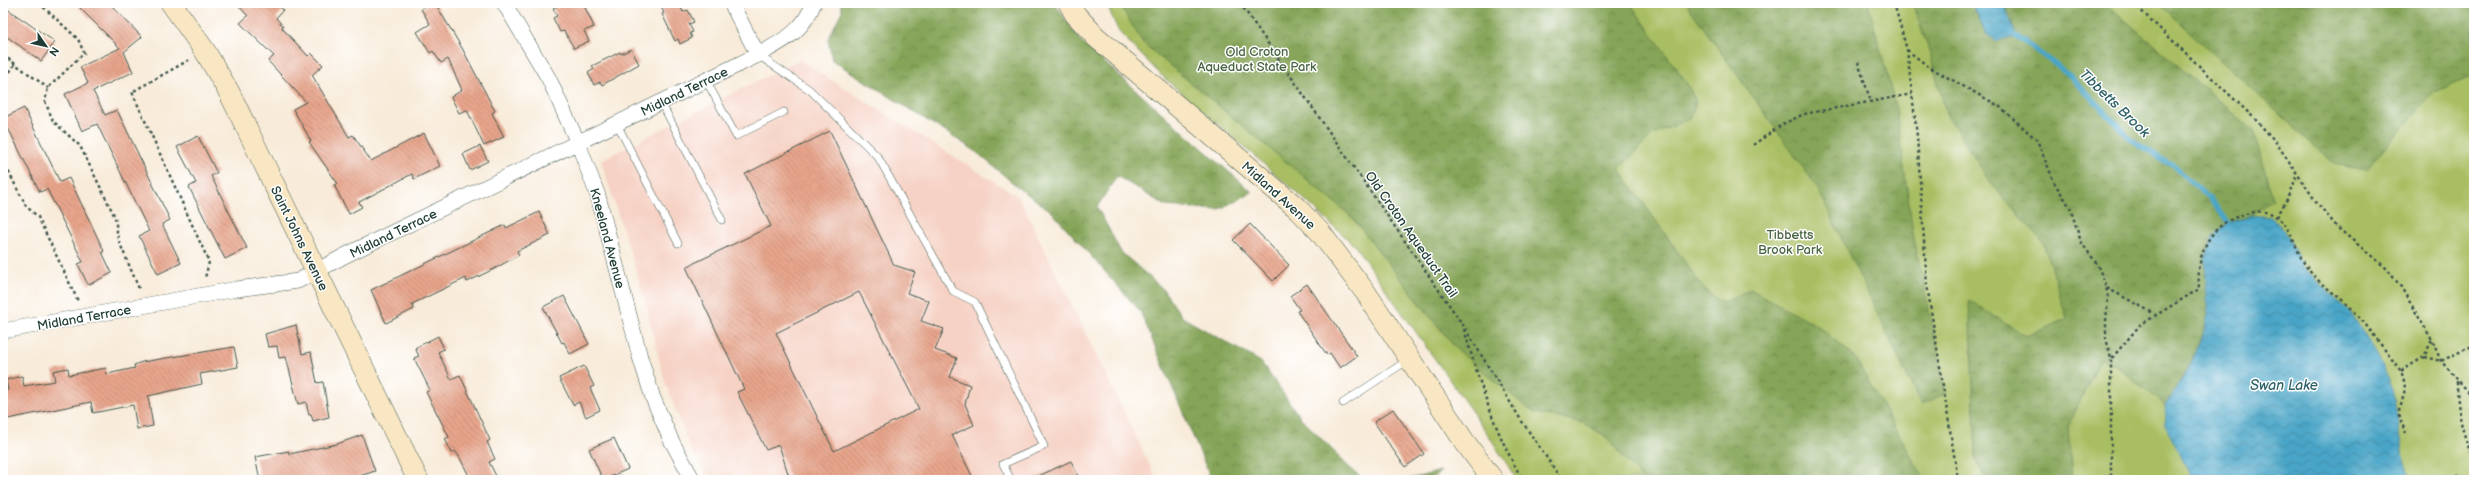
<svg xmlns="http://www.w3.org/2000/svg" width="2477" height="483" font-family="'Balsamiq Sans',sans-serif">
<style>
.built{fill:#f6d2c4}
.green{fill:#a9be62;stroke:#647e4b}
.forest{fill:url(#forest-crowns);stroke:#527146}
.water{fill:url(#water-waves);stroke:#34717e}
.lines{fill:none;stroke-linecap:round;stroke-linejoin:round}
.stream{stroke:#49a5c7;stroke-width:5}
.building{fill:url(#building-back-hatch);fill-rule:evenodd}
.lane-casing{stroke:#40574d;stroke-width:8}
.street-casing{stroke:#40574d;stroke-width:16}
.secondary-casing{stroke:#40574d;stroke-width:22}
.path{stroke:#40574d;stroke-width:2.5;stroke-dasharray:3 3;stroke-linecap:butt}
.lane{stroke:#fff;stroke-width:7}
.street{stroke:#fff;stroke-width:15}
.secondary{stroke:#f9e7c3;stroke-width:21}
.labels{text-anchor:middle;stroke-width:3;stroke-linejoin:round;paint-order:stroke}
.park-label{font-size:13px;fill:#486442;stroke:#fff}
.street-label{font-size:13px;fill:#1f3d34;stroke:#fff}
.water-label{font-size:14px;font-style:italic;fill:#2e6167;stroke:#fff}
</style>
<defs>
<pattern id="forest-crowns" width="20" height="18" patternUnits="userSpaceOnUse"><rect width="20" height="18" fill="#86a558"/><path d="M2 6a3 3 0 1 1 6 0M12 15a3 3 0 1 1 6 0" fill="none" stroke="#6d884a"/></pattern>
<pattern id="water-waves" width="16" height="10" patternUnits="userSpaceOnUse"><rect width="16" height="10" fill="#49a5c7"/><path d="M0 5q4-4 8 0t8 0" fill="none" stroke="#3c88a2"/></pattern>
<pattern id="building-back-hatch" width="6" height="6" patternUnits="userSpaceOnUse"><rect width="6" height="6" fill="#e8a58c"/><path d="M-1 5l2 2M0 0l6 6M5-1l2 2" fill="none" stroke="#bb8873"/></pattern>
</defs>
<rect width="100%" height="100%" fill="#fff"/>
<filter id="ink" filterUnits="userSpaceOnUse"><feTurbulence type="fractalNoise" baseFrequency=".025" numOctaves="2"/><feDisplacementMap in="SourceGraphic" scale="8" xChannelSelector="R" yChannelSelector="G"/><feConvolveMatrix kernelMatrix="1 2 1 2 8 2 1 2 1" color-interpolation-filters="sRGB"/></filter>
<filter id="wash" filterUnits="userSpaceOnUse"><feTurbulence type="fractalNoise" baseFrequency=".012" numOctaves="4" result="noise"/><feDisplacementMap in="SourceGraphic" scale="16" xChannelSelector="R" yChannelSelector="G"/><feGaussianBlur stdDeviation="0.9" result="paint"/><feColorMatrix in="noise" values="0 0 0 0 0 0 0 0 0 0 0 0 0 0 0 0 0 1.4 0 .05"/><feComposite in="paint" operator="in"/></filter>
<g filter="url(#wash)">
<rect width="100%" height="100%" fill="#f8ebd9"/>
<path class="built" d="M799,60L1019,197L1157,480H708L689,445L664,379L645,300L601,160Z"/>
<path class="green" d="M1106,3H2474V480H1517L1487,433L1355,246L1304,199L1162,76L1119,32Z"/>
<g class="forest">
<path d="M841,3H1055L1081,42L1252,192L1218,210L1166,206L1117,176L1097,207L1121,252L1163,289L1182,317L1261,362L1299,416L1348,466L1364,480H1205L1209,474L1140,311L1051,211L1019,188L974,150L832,60L828,39L842,11Z"/>
<path d="M1119,3H1630L1685,81L1696,101L1691,118L1653,135L1619,169L1705,290L1722,303L1750,289L1816,325L1853,355L1925,480H1643L1604,435L1581,422L1534,413L1457,350L1351,216L1143,43Z"/>
<path d="M1686,3H1868L1896,109L1913,233L1946,393L1921,405L1817,187Z"/>
<path d="M1912,3H1972L1986,34L2013,21L2004,3H2105L2253,130L2273,199C2266,204 2258,211 2251,215C2240,221 2226,222 2218,231C2195,258 2214,287 2208,317C2201,349 2183,377 2165,405L2119,368L2101,358L2068,426L2072,480H1985L1976,459L1969,300L2026,336L2067,319L2043,242L1990,182L1946,113L1930,53Z"/>
<path d="M2158,3H2474V75L2433,93L2366,170L2334,164Z"/>
<path d="M1441,471L1431,480H1407Z"/>
</g>
<g class="water">
<path d="M1972,3H2004L2016,36L1997,41L1986,34Z"/>
<path d="M2251,215L2271,217L2285,231L2304,268L2350,312L2376,353L2393,392L2404,457L2412,480H2193L2166,427L2165,405L2188,370L2202,338L2208,315L2205,259L2213,237L2219,230L2229,223Z"/>
</g>
<g class="lines">
<path class="stream" d="M2016,36L2067,73L2132,140L2173,166L2211,200L2229,223"/>
</g>
<g id="blocks">
<g class="building">
<path d="M75,3H109L142,37L124,52L133,72L93,91L105,115L117,110L170,220L162,224L181,263L158,274L139,236L149,231L97,124L82,131L65,94L88,83L80,67L120,48Z"/>
<path d="M236,3H276L283,10L276,18L283,26L282,28L308,56L311,53L323,65L312,75L349,137L353,135L371,161L424,133L440,166L414,179L412,174L359,202L362,207L349,214L334,185L338,184L309,142L311,141L293,109L306,102L268,61L274,56L240,23L248,16Z"/>
<path d="M431,3H435L462,48L495,111L492,113L504,137L484,146L467,110L459,113L451,97L462,90L448,59L441,63L433,51L430,53L417,32L430,24L421,9Z"/>
<path d="M564,3H583L594,27L584,31L589,41L574,48L564,31L560,32L553,18L557,16L553,8Z"/>
<path d="M659,3H679L683,12L688,10L694,22L689,24L693,32L690,33L692,38L680,44L678,39L675,41L662,14L664,13Z"/>
<path d="M3,6L55,42L41,61L3,34Z"/>
<path d="M631,49L639,64L602,85L600,82L594,85L588,73L594,69L592,66L620,52L621,54Z"/>
<path d="M24,108L60,182L69,178L104,251L102,252L112,273L88,285L78,264L83,262L47,189L40,192L3,118Z"/>
<path d="M830,131L894,265L915,272L907,293L929,301L921,321L944,329L935,350L957,358L950,377L970,385L965,404L974,425L952,435L974,480H790L779,445L766,450L737,392L744,389L686,267L771,226L745,174ZM859,292L919,409L834,451L776,333Z"/>
<path d="M198,136L217,173L211,176L247,248L225,259L189,187L196,183L177,147Z"/>
<path d="M480,146L488,161L470,170L463,154Z"/>
<path d="M539,212L550,235L517,251L519,255L494,269L467,282L466,278L412,304L414,309L386,323L371,290L505,225L506,228Z"/>
<path d="M1250,224L1289,265L1273,281L1233,240Z"/>
<path d="M1307,284L1357,356L1340,368L1330,353L1327,355L1297,311L1300,310L1290,296Z"/>
<path d="M564,296L589,344L570,354L564,342L562,343L543,307Z"/>
<path d="M296,325L302,354L311,352L317,383L323,382L329,417L313,421L311,414L309,415L306,402L298,404L286,357L279,358L277,346L268,347L265,334Z"/>
<path d="M438,336L444,349L438,352L451,379L460,375L490,440L487,442L495,459L489,462L498,480H471L459,456L455,451L452,453L445,439L449,437L426,392L430,390L414,358L419,356L415,348Z"/>
<path d="M234,347L238,367L200,374L202,384L148,396L153,426L137,429L133,405L93,413L91,402L3,420V391L8,390L6,380L22,376L24,386L55,381L53,371L68,368L69,375L106,368L107,374L135,368L134,365L142,362Z"/>
<path d="M584,366L594,386L590,388L600,410L586,417L579,402L573,405L559,378Z"/>
<path d="M1393,409L1424,454L1405,467L1374,422Z"/>
<path d="M362,435L375,471L348,480H260L255,457L289,451V454L337,444Z"/>
<path d="M614,438L628,469L603,480L589,449Z"/>
<path d="M1071,461L1080,480H1030Z"/>
</g>
</g>
</g>
<g filter="url(#ink)">
<use href="#blocks" fill-opacity="0" stroke="#40574d" stroke-width="1"/>
<g class="lines">
<defs>
<g id="lane">
<path d="M758,55L810,90L878,157L953,291L975,302L1044,446L1003,464L1011,480"/>
<path d="M706,80L736,136L784,112"/>
<path d="M661,102L722,220"/>
<path d="M617,124L678,243"/>
<path d="M1343,403L1408,360"/>
</g>
<g id="street">
<path d="M504,3L549,79L578,143L598,196L640,357L653,398L671,440L693,480"/>
<path d="M731,3L758,55"/>
<path d="M3,331L237,289L298,281L346,255L758,55C784,40 802,33 814,3"/>
</g>
<g id="secondary">
<path d="M171,3L205,51L229,92L418,480"/>
<path d="M1069,3L1075,14L1096,37L1297,208L1320,232L1366,293L1464,441L1493,480"/>
</g>
</defs>
<use href="#lane" class="lane-casing"/>
<use href="#street" class="street-casing"/>
<use href="#secondary" class="secondary-casing"/>
<g class="path">
<path d="M39,3L78,39L84,53L48,88L45,101L53,121L80,146L115,217L118,239L140,291"/>
<path d="M1240,3L1463,325L1521,420L1562,480"/>
<path d="M1894,3L1907,50L1917,136L1927,285L1958,480"/>
<path d="M2133,3L2254,118L2275,141L2317,203L2338,228L2386,268L2401,287L2432,340L2441,361L2474,398"/>
<path d="M1907,50L1929,67L1999,106L2037,140L2055,184L2070,207L2081,242L2097,264L2105,283L2108,296L2106,321V338L2111,358V480"/>
<path d="M3,55L48,88"/>
<path d="M189,60L132,92L209,262L205,278"/>
<path d="M1858,62L1871,102"/>
<path d="M3,82L15,64"/>
<path d="M1753,145L1783,124L1804,114L1912,94"/>
<path d="M3,161L26,206L38,217L78,301"/>
<path d="M2277,217L2290,194L2297,174"/>
<path d="M2107,288L2155,314"/>
<path d="M1464,329C1479,381 1495,434 1523,480"/>
<path d="M2424,357L2441,361L2474,345"/>
<path d="M2112,358L2140,325L2199,289C2197,264 2202,240 2223,224C2233,217 2259,207 2272,214C2292,225 2294,248 2306,266C2317,283 2338,295 2352,309C2370,328 2385,351 2401,371C2409,393 2402,392 2400,411C2399,419 2403,426 2406,433"/>
<path d="M2401,371L2424,357L2432,340"/>
<path d="M2457,381C2457,411 2462,434 2474,460"/>
<path d="M2460,480L2457,475L2463,480"/>
</g>
<use href="#lane" class="lane"/>
<use href="#street" class="street"/>
<use href="#secondary" class="secondary"/>
</g>
</g>
<g class="labels">
<g class="park-label">
<text x="1257" y="56">Old Croton<tspan x="1257" dy="15">Aqueduct State Park</tspan></text>
<text x="1790" y="239">Tibbetts<tspan x="1790" dy="15">Brook Park</tspan></text>
</g>
<g class="street-label">
<text transform="translate(684 91) rotate(-26)" y="5">Midland Terrace</text>
<text transform="translate(1279 195) rotate(42)" y="5">Midland Avenue</text>
<text transform="translate(393 233) rotate(-26)" y="5">Midland Terrace</text>
<text transform="translate(1412 234) rotate(55)" y="5">Old Croton Aqueduct Trail</text>
<text transform="translate(300 238) rotate(64)" y="5">Saint Johns Avenue</text>
<text transform="translate(608 238) rotate(75)" y="5">Kneeland Avenue</text>
<text transform="translate(84 317) rotate(-10)" y="5">Midland Terrace</text>
</g>
<g class="water-label">
<text transform="translate(2115 103) rotate(44)" y="5">Tibbetts Brook</text>
<text x="2284" y="390">Swan Lake</text>
</g>
</g>
<rect width="2477" height="483" fill="none" stroke="#fff" stroke-width="16"/>
<g transform="translate(46 46) rotate(124)" stroke="#ffffff" stroke-width="3" paint-order="stroke">
<path d="M0-3L7 15L0 10L-7 15Z" fill="#1f3d34"/>
<text y="-6" font-size="11" font-weight="bold" text-anchor="middle" fill="#1f3d34">N</text>
</g>
</svg>
